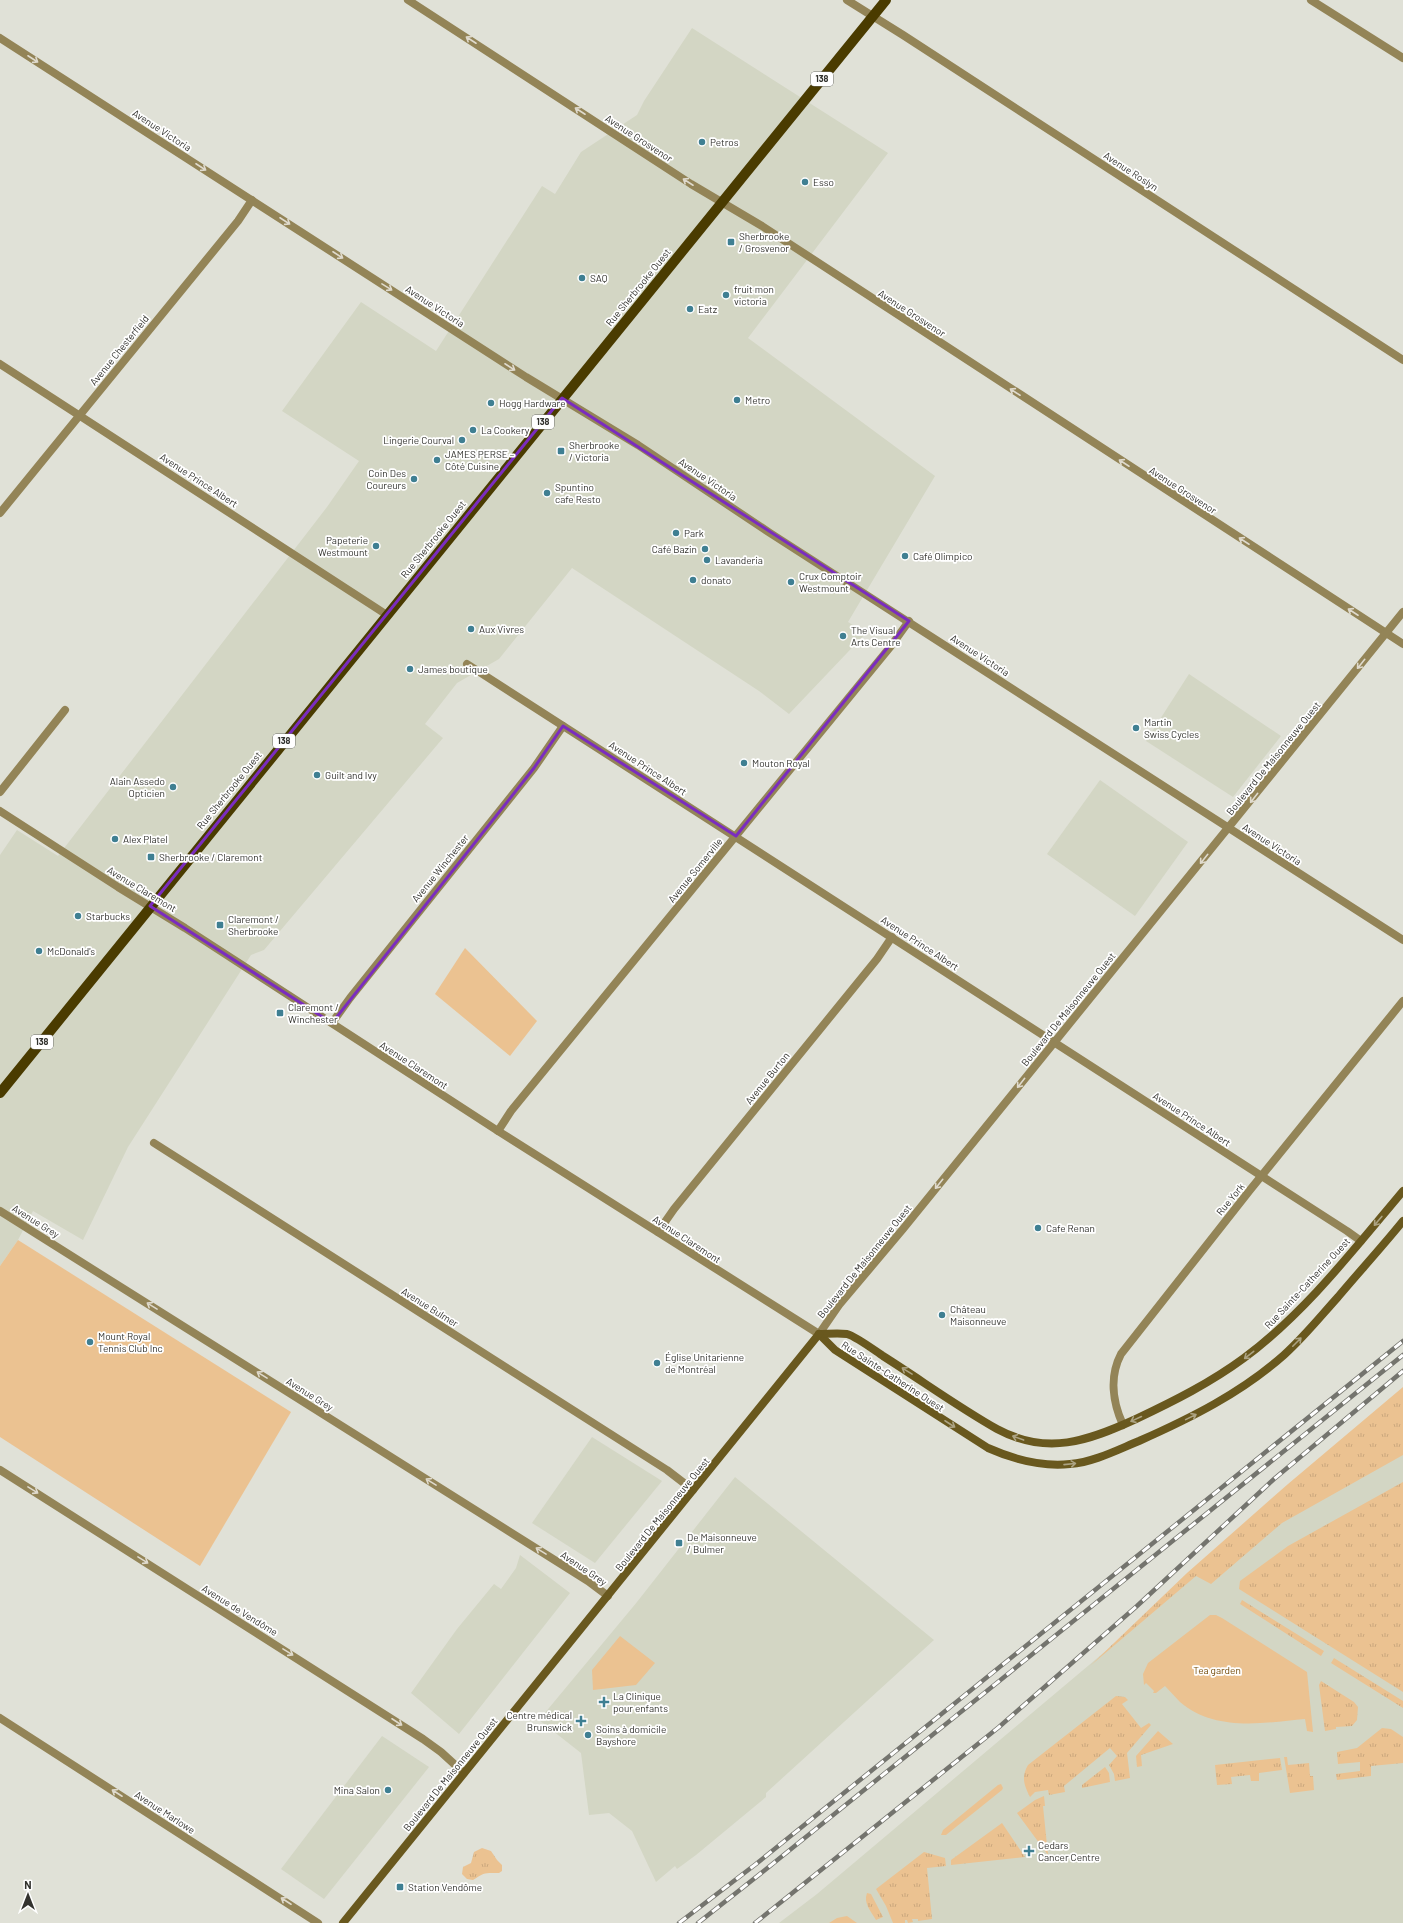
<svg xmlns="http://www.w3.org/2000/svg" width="1403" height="1923" font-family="Barlow,sans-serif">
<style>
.built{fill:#d3d6c4}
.grass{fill:url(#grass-tufts)}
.park{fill:#ebc291}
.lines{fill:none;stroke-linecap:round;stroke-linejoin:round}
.minor{stroke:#938457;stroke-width:8}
.tertiary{stroke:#938457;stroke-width:8}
.secondary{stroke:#69581e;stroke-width:8}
.primary{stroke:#4a3b00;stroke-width:10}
.rail-casing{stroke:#74746e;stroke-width:4.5}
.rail{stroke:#fff;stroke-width:3;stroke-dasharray:9;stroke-linecap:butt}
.oneway{stroke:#dfdacd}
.oneway2{stroke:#aca383}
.marked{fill:none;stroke:#7b2cbf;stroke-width:3;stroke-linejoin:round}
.poi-dot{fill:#3f7f92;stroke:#fff;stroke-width:1.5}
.labels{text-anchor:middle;stroke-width:3.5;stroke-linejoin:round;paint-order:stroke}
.shield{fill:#fff;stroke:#70706d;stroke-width:1}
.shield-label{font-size:9px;font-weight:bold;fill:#33332f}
.street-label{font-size:10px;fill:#33332f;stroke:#fff}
.poi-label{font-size:10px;fill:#33332f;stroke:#fff;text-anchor:start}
.park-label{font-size:10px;fill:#734a07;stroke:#fff}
</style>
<defs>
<pattern id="grass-tufts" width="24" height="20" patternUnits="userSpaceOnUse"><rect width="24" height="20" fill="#ebc291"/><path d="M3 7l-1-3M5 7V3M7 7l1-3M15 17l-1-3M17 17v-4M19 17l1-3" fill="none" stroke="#caa77d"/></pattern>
</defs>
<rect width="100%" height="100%" fill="#e0e1d7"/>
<g class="built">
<path d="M692,28L888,153L748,338L935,476L848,622L866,633L789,714L759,691L572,568L499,659L457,683L425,724L443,738L264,950L251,955L128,1147L83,1240L33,1211L18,1240L0,1266V855L17,830L58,856L327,507L359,461L282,411L361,302L436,351L542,186L555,194L581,152L637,115L644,101Z"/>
<path d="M1189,674L1281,736L1233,797L1146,741Z"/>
<path d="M1100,780L1188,842L1135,916L1047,854Z"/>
<path d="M1403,1404V1923H779L817,1894L1329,1463Z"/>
<path d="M592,1437L662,1481L595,1563L532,1523Z"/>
<path d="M735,1477L934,1640L766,1793V1797L696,1855L677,1869L675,1866L656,1882L632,1831L609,1813L589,1815L581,1753L539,1720L637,1602Z"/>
<path d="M520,1555L570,1593L459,1734L411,1693L457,1629L494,1584L501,1589L516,1568Z"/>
<path d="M382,1736L429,1767L324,1899L281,1869Z"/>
</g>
<g class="grass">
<path d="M1403,1387V1455L1282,1523L1211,1584L1196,1576L1090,1666L1187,1573L1288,1484Z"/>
<path d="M1403,1482V1692L1239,1589L1240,1581L1288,1546Z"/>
<path d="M1242,1600L1324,1651L1321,1656L1240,1604Z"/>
<path d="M1334,1658L1403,1701V1708L1331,1663Z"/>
<path d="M1321,1681L1354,1702L1358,1707L1357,1720L1352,1726L1336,1727V1729L1325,1731L1319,1685Z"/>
<path d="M1116,1696L1125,1697L1128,1700L1122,1704L1141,1728L1149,1723L1151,1725L1127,1753L1130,1778L1115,1781L1114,1774L1109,1765L1117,1756L1110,1748L1064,1786L1065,1792L1049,1795L1048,1790L1035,1792L1030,1797C1024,1785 1021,1777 1028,1765Z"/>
<path d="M1382,1728L1391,1729L1403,1737V1763L1371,1766V1776L1337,1780L1336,1774L1360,1771V1762L1338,1764L1337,1752L1357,1748Z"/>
<path d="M1158,1731L1173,1744L1141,1755L1142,1766L1137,1767L1136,1756Z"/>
<path d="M1284,1757H1287L1288,1765L1309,1763L1310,1776H1313L1314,1790L1290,1793Z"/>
<path d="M1280,1758L1282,1770L1259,1773V1781H1251L1250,1775L1231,1777L1232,1784L1217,1785L1215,1765Z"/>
<path d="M1105,1767L1109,1773L1110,1782L1082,1788V1785Z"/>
<path d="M1001,1784L1003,1788L1002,1790L946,1835H941L943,1830L998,1785Z"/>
<path d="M1044,1796L1045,1806H1043L1048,1855L1017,1813L1035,1800Z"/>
<path d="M1002,1823L1025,1857L951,1865V1860Z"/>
<path d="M482,1848L491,1851L497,1860L502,1865V1871L499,1873C485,1873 485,1872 473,1880L467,1879L462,1874L463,1867L471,1863L474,1852Z"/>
<path d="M924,1852L945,1858L946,1866L927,1868L932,1919L918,1921V1919H912L913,1922L908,1923L907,1920H905V1923H893L886,1906L876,1889Z"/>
<path d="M867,1893L871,1894L883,1917L876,1920C871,1911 863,1903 867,1893Z"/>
<path d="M847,1916L857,1923H829L837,1918Z"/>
</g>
<g class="park">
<path d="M465,948L537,1021L510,1056L435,994Z"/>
<path d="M18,1240L291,1412L200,1566L0,1437V1266Z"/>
<path d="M1210,1615H1216L1222,1618L1307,1672L1313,1732L1307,1731L1305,1719C1263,1723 1215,1732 1180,1702C1175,1697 1170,1691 1165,1686L1156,1693H1153L1154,1691L1146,1683L1144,1685L1143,1674L1148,1663Z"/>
<path d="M620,1636L655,1663L636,1685L593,1690L592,1670Z"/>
</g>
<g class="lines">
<g class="minor">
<path d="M408,0L691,184L762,226L1403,644"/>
<path d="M847,0L903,35L1403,360"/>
<path d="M1311,0L1403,58"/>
<path d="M0,364L387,615"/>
<path d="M0,513L238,221L252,200"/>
<path d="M467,664L1347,1231L1361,1241"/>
<path d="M0,792L65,710"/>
<path d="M0,811L118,887L185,928L498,1131L819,1334L839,1305L903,1229L1403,612"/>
<path d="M332,1023L350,998L534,768L563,726"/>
<path d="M498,1131L511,1111L891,646L909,621"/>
<path d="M154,1143L667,1470L693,1490"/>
<path d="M0,1211L588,1581L608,1596"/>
<path d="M658,1232L674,1209L877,959L892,937"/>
<path d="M1123,1425C1113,1403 1109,1377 1121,1354L1250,1190L1403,1001"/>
<path d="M0,1470L423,1739L441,1752L464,1773"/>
<path d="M0,1718L318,1923"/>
</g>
<path class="tertiary" d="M0,38L526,377L638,445L770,533L1403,940"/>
<g class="secondary">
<path d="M819,1334L835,1350L988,1448C1015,1460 1041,1467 1070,1464C1094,1462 1117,1450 1139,1441C1191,1418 1241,1393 1284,1355C1304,1337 1320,1317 1338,1297C1359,1272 1382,1247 1403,1221"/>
<path d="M819,1334C827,1334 838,1333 847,1334C857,1337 874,1350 883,1356C921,1380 958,1407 997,1429C1047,1456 1088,1441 1136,1419C1174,1401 1210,1383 1244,1358C1305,1313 1354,1249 1403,1191"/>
<path d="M343,1923L819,1334"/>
</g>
<path class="primary" d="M0,1093L886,0"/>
<defs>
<g id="rail">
<path d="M679,1923L756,1864L1403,1341"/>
<path d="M698,1923L765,1870L1403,1355"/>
<path d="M755,1923L999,1727L1137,1606L1274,1479L1403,1371"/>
</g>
</defs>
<use href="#rail" class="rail-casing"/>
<use href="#rail" class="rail"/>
</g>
<defs><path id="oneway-shaft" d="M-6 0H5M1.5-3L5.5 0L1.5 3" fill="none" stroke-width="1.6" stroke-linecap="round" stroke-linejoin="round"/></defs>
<g class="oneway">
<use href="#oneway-shaft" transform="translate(471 40) rotate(-147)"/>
<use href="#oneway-shaft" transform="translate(33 59) rotate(33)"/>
<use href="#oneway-shaft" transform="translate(580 111) rotate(-147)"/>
<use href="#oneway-shaft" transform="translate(201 167) rotate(33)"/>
<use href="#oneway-shaft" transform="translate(688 182) rotate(-147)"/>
<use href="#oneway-shaft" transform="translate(285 221) rotate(33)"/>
<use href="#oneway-shaft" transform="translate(338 255) rotate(33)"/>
<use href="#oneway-shaft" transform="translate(387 287) rotate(32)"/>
<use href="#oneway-shaft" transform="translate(510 367) rotate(33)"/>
<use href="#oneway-shaft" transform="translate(1015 392) rotate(-147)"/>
<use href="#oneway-shaft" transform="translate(1124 463) rotate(-147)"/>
<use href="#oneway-shaft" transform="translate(1244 541) rotate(-147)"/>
<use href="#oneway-shaft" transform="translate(1353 612) rotate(-147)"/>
<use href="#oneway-shaft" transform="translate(1361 664) rotate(129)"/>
<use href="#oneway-shaft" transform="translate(1254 798) rotate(128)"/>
<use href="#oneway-shaft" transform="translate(1204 859) rotate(129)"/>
<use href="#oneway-shaft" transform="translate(1021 1083) rotate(128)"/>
<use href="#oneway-shaft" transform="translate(939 1184) rotate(129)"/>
<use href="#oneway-shaft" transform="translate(152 1306) rotate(-148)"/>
<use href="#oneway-shaft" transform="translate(262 1375) rotate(-148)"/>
<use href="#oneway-shaft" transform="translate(431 1482) rotate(-148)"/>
<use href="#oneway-shaft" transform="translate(33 1490) rotate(32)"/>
<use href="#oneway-shaft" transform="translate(541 1551) rotate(-148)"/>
<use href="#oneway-shaft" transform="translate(143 1560) rotate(32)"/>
<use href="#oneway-shaft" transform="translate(288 1652) rotate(32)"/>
<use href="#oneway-shaft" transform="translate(397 1722) rotate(33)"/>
<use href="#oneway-shaft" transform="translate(117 1793) rotate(-147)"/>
<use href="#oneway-shaft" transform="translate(286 1901) rotate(-147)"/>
</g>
<g class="oneway2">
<use href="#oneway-shaft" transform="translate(1378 1221) rotate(130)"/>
<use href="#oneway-shaft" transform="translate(1297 1342) rotate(-45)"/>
<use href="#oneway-shaft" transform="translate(1249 1355) rotate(142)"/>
<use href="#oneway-shaft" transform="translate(907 1371) rotate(-148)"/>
<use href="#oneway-shaft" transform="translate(1191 1417) rotate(-26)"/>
<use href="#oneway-shaft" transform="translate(1136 1419) rotate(155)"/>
<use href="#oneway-shaft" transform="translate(950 1424) rotate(33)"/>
<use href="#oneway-shaft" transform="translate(1018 1438) rotate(-160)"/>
<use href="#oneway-shaft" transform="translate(1070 1464) rotate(-6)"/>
</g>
<path class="marked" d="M562,398L909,621L736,836L563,726L534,768L332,1023L150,906Z"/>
<g class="poi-dot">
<circle cx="702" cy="142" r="4"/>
<circle cx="805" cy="182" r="4"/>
<rect x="727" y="238" width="8" height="8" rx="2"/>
<circle cx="582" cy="278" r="4"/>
<circle cx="726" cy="295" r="4"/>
<circle cx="690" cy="309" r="4"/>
<circle cx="737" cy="400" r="4"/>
<circle cx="491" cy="403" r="4"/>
<circle cx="473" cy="430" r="4"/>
<circle cx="462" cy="440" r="4"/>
<rect x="557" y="447" width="8" height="8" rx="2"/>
<circle cx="437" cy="460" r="4"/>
<circle cx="414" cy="479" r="4"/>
<circle cx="547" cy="493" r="4"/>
<circle cx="676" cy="533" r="4"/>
<circle cx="376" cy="546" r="4"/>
<circle cx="705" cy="549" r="4"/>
<circle cx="905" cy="556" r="4"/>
<circle cx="707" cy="560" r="4"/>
<circle cx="693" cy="580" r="4"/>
<circle cx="791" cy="582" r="4"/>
<circle cx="471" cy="629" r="4"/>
<circle cx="843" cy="636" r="4"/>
<circle cx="410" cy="669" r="4"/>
<circle cx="1136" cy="728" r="4"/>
<circle cx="744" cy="763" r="4"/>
<circle cx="317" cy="775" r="4"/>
<circle cx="173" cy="787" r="4"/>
<circle cx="115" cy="839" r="4"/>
<rect x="147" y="853" width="8" height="8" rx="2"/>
<circle cx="78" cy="916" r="4"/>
<rect x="216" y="921" width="8" height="8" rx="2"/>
<circle cx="39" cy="951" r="4"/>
<rect x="276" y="1009" width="8" height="8" rx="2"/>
<circle cx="1038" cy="1228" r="4"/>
<circle cx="942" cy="1315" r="4"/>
<circle cx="90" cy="1342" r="4"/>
<circle cx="657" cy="1363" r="4"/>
<rect x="675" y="1539" width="8" height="8" rx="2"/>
<path d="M602 1696h4v4h4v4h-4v4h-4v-4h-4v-4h4z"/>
<path d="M579 1715h4v4h4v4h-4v4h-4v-4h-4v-4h4z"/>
<circle cx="588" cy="1735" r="4"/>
<circle cx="388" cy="1790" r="4"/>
<path d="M1027 1845h4v4h4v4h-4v4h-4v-4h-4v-4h4z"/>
<rect x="396" y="1883" width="8" height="8" rx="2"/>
</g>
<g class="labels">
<g class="shield">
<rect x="811" y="72" width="22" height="14" rx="3"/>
<rect x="532" y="415" width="22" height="14" rx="3"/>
<rect x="273" y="734" width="22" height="14" rx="3"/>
<rect x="31" y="1035" width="22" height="14" rx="3"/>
</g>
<g class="shield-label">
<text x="822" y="82">138</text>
<text x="543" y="425">138</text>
<text x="284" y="744">138</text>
<text x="42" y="1045">138</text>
</g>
<g class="street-label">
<text transform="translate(162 130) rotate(33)" y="4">Avenue Victoria</text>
<text transform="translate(639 138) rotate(33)" y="4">Avenue Grosvenor</text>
<text transform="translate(1131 171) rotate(33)" y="4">Avenue Roslyn</text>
<text transform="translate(638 287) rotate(-51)" y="4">Rue Sherbrooke Ouest</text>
<text transform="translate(435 306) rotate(33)" y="4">Avenue Victoria</text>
<text transform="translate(912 313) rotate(33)" y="4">Avenue Grosvenor</text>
<text transform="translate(119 350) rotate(-51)" y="4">Avenue Chesterfield</text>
<text transform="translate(708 479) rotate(34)" y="4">Avenue Victoria</text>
<text transform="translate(199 480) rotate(33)" y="4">Avenue Prince Albert</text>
<text transform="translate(1183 490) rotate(33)" y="4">Avenue Grosvenor</text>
<text transform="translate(433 539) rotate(-51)" y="4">Rue Sherbrooke Ouest</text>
<text transform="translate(980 655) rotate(33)" y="4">Avenue Victoria</text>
<text transform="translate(1273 758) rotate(-51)" y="4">Boulevard De Maisonneuve Ouest</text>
<text transform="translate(648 768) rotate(33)" y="4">Avenue Prince Albert</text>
<text transform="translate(229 790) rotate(-51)" y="4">Rue Sherbrooke Ouest</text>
<text transform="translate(1272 844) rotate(33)" y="4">Avenue Victoria</text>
<text transform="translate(440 868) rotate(-51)" y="4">Avenue Winchester</text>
<text transform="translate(695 870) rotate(-51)" y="4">Avenue Somerville</text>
<text transform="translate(142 889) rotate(31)" y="4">Avenue Claremont</text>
<text transform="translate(920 943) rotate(33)" y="4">Avenue Prince Albert</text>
<text transform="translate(1068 1009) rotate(-51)" y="4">Boulevard De Maisonneuve Ouest</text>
<text transform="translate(414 1065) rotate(33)" y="4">Avenue Claremont</text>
<text transform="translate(767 1078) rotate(-51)" y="4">Avenue Burton</text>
<text transform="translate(1192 1119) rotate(33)" y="4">Avenue Prince Albert</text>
<text transform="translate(1230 1199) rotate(-51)" y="4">Rue York</text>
<text transform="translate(36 1221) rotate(32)" y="4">Avenue Grey</text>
<text transform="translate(687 1239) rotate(33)" y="4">Avenue Claremont</text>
<text transform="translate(864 1261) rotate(-51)" y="4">Boulevard De Maisonneuve Ouest</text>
<text transform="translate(1307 1283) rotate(-47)" y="4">Rue Sainte-Catherine Ouest</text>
<text transform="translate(430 1307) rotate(32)" y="4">Avenue Bulmer</text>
<text transform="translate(893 1376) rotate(33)" y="4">Rue Sainte-Catherine Ouest</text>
<text transform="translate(310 1394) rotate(32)" y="4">Avenue Grey</text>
<text transform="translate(662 1514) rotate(-51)" y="4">Boulevard De Maisonneuve Ouest</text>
<text transform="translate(584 1568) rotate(34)" y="4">Avenue Grey</text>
<text transform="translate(240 1610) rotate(32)" y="4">Avenue de Vendôme</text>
<text transform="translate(450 1774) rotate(-51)" y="4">Boulevard De Maisonneuve Ouest</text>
<text transform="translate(165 1812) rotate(33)" y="4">Avenue Marlowe</text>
</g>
<g class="poi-label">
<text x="710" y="146">Petros</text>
<text x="813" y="186">Esso</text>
<text x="739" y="240">Sherbrooke<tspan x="739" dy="12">/ Grosvenor</tspan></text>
<text x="590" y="282">SAQ</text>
<text x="734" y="293">fruit mon<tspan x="734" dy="12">victoria</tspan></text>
<text x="698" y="313">Eatz</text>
<text x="745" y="404">Metro</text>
<text x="499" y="407">Hogg Hardware</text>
<text x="481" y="434">La Cookery</text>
<text x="454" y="444" text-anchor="end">Lingerie Courval</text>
<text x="569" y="449">Sherbrooke<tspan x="569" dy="12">/ Victoria</tspan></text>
<text x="445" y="458">JAMES PERSE –<tspan x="445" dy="12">Côté Cuisine</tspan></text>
<text x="406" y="477" text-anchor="end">Coin Des<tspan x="406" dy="12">Coureurs</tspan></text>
<text x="555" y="491">Spuntino<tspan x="555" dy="12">cafe Resto</tspan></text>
<text x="684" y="537">Park</text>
<text x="368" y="544" text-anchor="end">Papeterie<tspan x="368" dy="12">Westmount</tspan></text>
<text x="697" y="553" text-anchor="end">Café Bazin</text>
<text x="913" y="560">Café Olimpico</text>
<text x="715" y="564">Lavanderia</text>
<text x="799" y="580">Crux Comptoir<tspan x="799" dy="12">Westmount</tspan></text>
<text x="701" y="584">donato</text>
<text x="479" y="633">Aux Vivres</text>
<text x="851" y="634">The Visual<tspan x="851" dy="12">Arts Centre</tspan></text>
<text x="418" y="673">James boutique</text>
<text x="1144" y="726">Martin<tspan x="1144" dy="12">Swiss Cycles</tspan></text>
<text x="752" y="767">Mouton Royal</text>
<text x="325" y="779">Guilt and Ivy</text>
<text x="165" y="785" text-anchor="end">Alain Assedo<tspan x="165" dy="12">Opticien</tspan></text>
<text x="123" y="843">Alex Platel</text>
<text x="159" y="861">Sherbrooke / Claremont</text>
<text x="86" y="920">Starbucks</text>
<text x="228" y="923">Claremont /<tspan x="228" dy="12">Sherbrooke</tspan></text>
<text x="47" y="955">McDonald's</text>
<text x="288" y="1011">Claremont /<tspan x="288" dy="12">Winchester</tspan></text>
<text x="1046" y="1232">Cafe Renan</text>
<text x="950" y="1313">Château<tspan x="950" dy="12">Maisonneuve</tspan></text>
<text x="98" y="1340">Mount Royal<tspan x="98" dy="12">Tennis Club Inc</tspan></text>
<text x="665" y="1361">Église Unitarienne<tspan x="665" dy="12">de Montréal</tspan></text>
<text x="687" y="1541">De Maisonneuve<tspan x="687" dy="12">/ Bulmer</tspan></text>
<text x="613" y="1700">La Clinique<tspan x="613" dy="12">pour enfants</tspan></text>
<text x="572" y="1719" text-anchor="end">Centre médical<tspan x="572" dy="12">Brunswick</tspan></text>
<text x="596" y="1733">Soins à domicile<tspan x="596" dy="12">Bayshore</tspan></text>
<text x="380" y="1794" text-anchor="end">Mina Salon</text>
<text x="1038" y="1849">Cedars<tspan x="1038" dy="12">Cancer Centre</tspan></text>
<text x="408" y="1891">Station Vendôme</text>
</g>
<g class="park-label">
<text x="1217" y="1674">Tea garden</text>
</g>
</g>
<g transform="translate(28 1895)" stroke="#ffffff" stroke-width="3" paint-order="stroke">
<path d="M0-3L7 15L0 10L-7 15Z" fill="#33332f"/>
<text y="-6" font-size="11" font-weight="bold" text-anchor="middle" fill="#33332f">N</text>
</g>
</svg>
